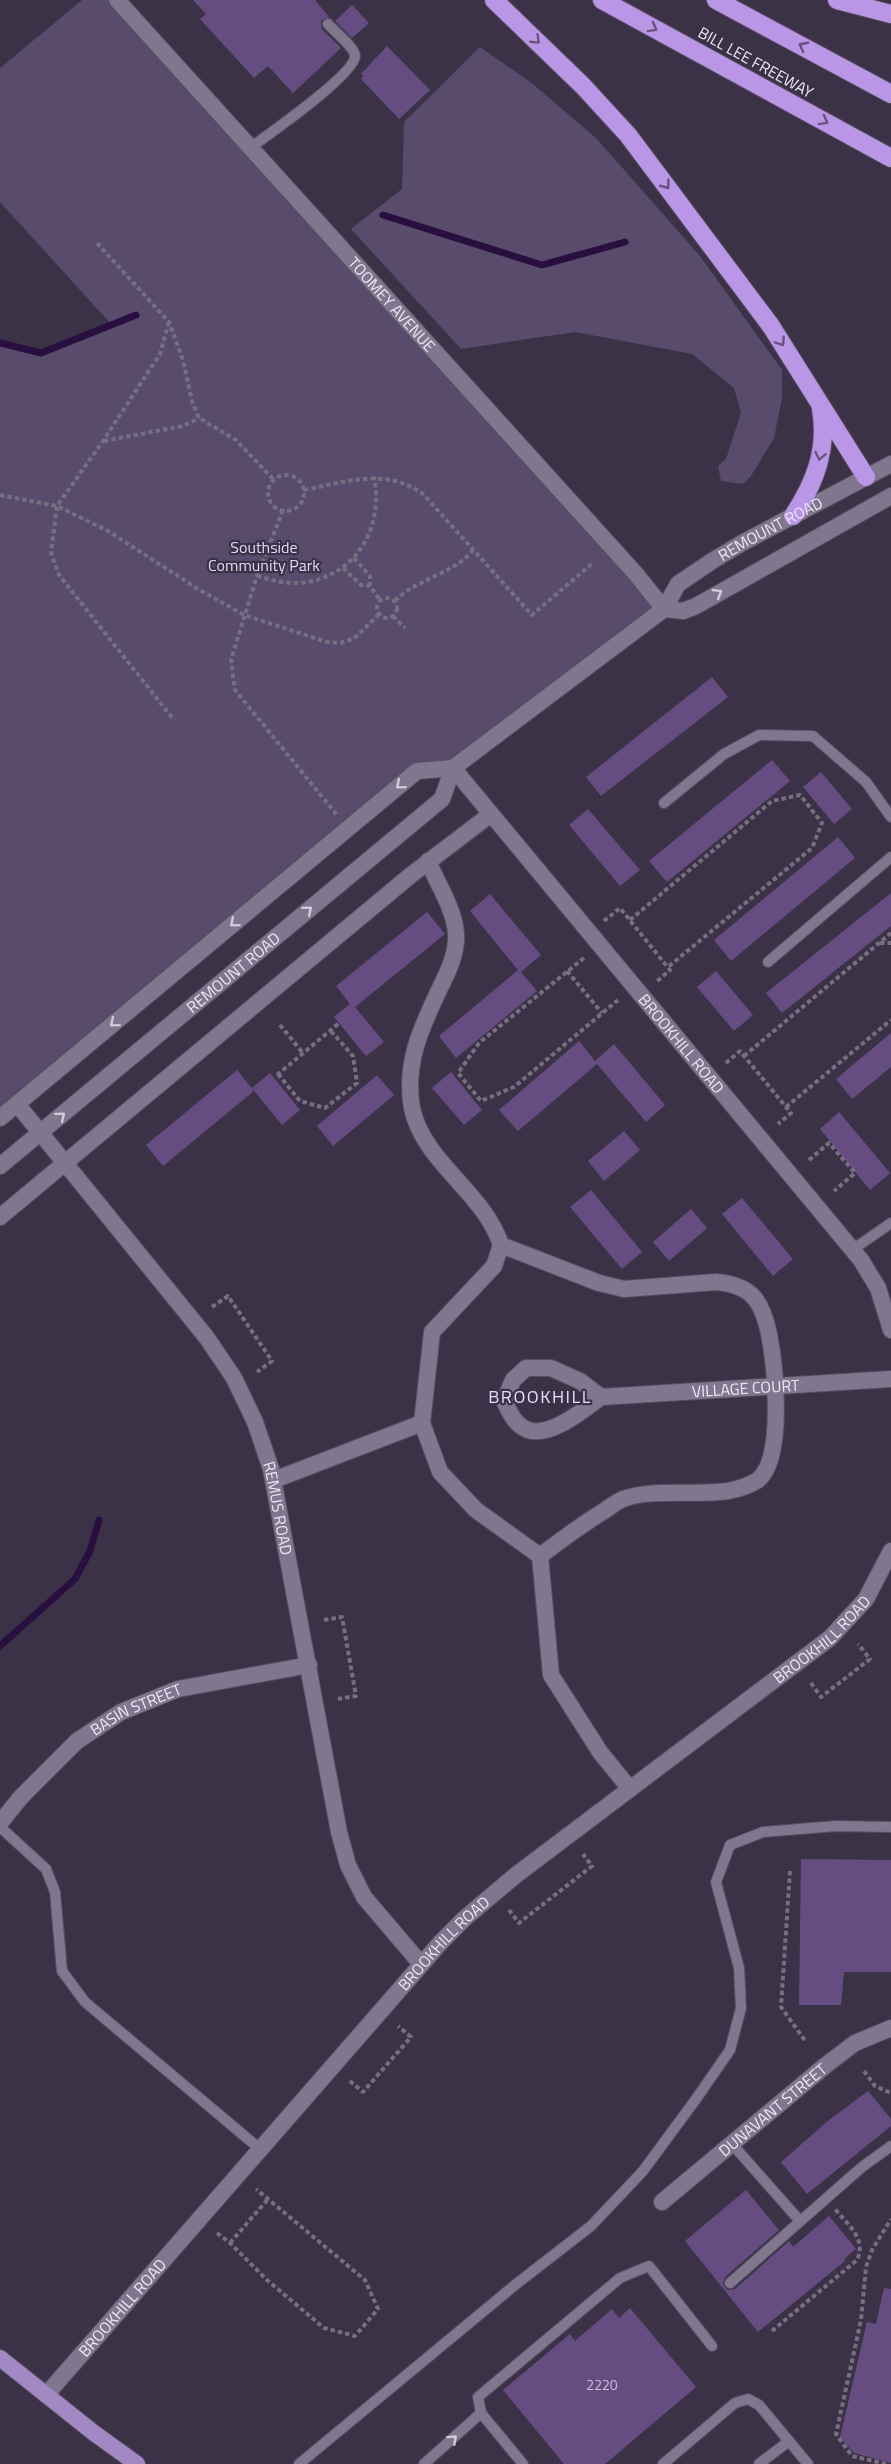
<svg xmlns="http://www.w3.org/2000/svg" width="891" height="2464" font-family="'Titillium Web',sans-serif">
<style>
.green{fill:#594b6b}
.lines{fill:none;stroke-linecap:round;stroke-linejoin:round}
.stream{stroke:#280f3f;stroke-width:7}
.building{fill:#654d82}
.service-casing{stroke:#584f61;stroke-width:12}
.minor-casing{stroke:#584f61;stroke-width:18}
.secondary-casing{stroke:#584f61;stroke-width:18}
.primary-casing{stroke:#584f61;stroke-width:18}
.motorway-casing{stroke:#584f61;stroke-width:20}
.path{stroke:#776f81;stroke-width:4;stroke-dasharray:4.5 3;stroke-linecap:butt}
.service{stroke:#80768e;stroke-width:10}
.minor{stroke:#80768e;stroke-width:16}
.secondary{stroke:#80768e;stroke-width:16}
.primary{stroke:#a389c3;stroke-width:16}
.motorway{stroke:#ba96e7;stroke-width:18}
.oneway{stroke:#67557f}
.oneway2{stroke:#d2cbdb}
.labels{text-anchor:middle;stroke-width:4.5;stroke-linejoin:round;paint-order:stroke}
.number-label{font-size:14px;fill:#cbc0d8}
.street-label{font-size:16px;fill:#ede7f5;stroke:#3b3247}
.park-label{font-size:16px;fill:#e4d6f7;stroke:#3b3247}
.neighbourhood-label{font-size:18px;letter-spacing:1.5px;fill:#e8ddf8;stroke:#3b3247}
</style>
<rect width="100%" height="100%" fill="#3b3247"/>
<g class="green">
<path d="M82,0H117L664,609L453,768L417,771L0,1118V343L41,353L111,324L0,202V68Z"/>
<path d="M480,47L533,84L596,138L700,256L782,370V399L774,438L751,476L743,484L721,481L718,466L726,459L741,413L734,388L692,354L575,332L461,349L351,229L402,189L404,122Z"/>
</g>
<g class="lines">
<g class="stream">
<path d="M383,215L542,265L625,242"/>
<path d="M0,343L41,353L136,315"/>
<path d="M0,1646L75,1579L90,1551L99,1520"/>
</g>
</g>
<g class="building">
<path d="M193,0H315L329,17L321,21L322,29L341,48L293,93L268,66L254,78L200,19L206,14Z"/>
<path d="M352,5L369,23L352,38L335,21Z"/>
<path d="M387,46L430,90L399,119L361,79L363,76L361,74Z"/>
<path d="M712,677L728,697L601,796L586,777Z"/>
<path d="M772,760L790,781L667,882L649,861Z"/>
<path d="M821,772L852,809L834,824L803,787Z"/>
<path d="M588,809L640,870L620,886L569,825Z"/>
<path d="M838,837L855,858L731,961L714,940Z"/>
<path d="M891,893V926L782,1013L766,993Z"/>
<path d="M490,894L541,955L521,972L537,991L456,1058L439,1036L518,970L470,911Z"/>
<path d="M427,912L445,934L355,1007L384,1042L366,1056L334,1017L350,1004L336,986Z"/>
<path d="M716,971L753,1015L734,1031L697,987Z"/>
<path d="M891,1033V1067L852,1099L836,1079Z"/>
<path d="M579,1041L595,1061L614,1044L665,1105L646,1122L597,1064L518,1131L499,1110Z"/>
<path d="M237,1070L254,1091L163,1166L146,1145Z"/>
<path d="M451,1072L482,1110L464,1125L432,1088Z"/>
<path d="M270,1073L300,1110L282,1125L252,1088Z"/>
<path d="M377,1075L394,1095L333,1146L317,1126Z"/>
<path d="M839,1112L890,1173L870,1190L820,1129Z"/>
<path d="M624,1131L640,1150L604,1181L588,1161Z"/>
<path d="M591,1190L642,1252L622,1269L570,1207Z"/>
<path d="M742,1198L793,1259L773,1276L722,1214Z"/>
<path d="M691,1209L707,1228L669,1261L653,1242Z"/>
<path d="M801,1859L891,1860V1972H844L841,2005H799Z"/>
<path d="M868,2091L891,2119V2126L807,2194L781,2162L829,2120Z"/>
<path d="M746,2190L779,2230L725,2277L723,2284L727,2290L735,2289L789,2241L793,2247L829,2216L856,2249L844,2259L845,2261L758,2332L685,2241Z"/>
<path d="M884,2288L891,2289V2463L854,2453L840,2437L867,2322L876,2324Z"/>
<path d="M630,2308L696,2387L605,2464H564L503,2390L570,2334L575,2341L612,2309L619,2318Z"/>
</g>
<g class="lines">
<defs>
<g id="service">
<path d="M250,148C269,134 355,74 355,56C355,48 334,31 328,24"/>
<path d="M664,803L724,754L759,735L813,736L866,782L891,817"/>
<path d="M768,962L891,857"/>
<path d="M852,1250L891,1223"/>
<path d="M0,1827L46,1869L55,1892L62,1971L85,2002L260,2149"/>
<path d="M732,2144L800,2221"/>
<path d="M730,2283L862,2167L891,2146"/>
<path d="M299,2464L515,2285L591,2226L643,2171L696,2099L730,2050L741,2008L739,1968L716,1882L730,1845L763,1832L836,1826L891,1827"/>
<path d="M424,2464L481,2413"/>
<path d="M523,2464L481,2413L478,2397L620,2278L649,2266L712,2346"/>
<path d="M663,2464L735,2403L748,2399L759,2405L808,2464"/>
<path d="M759,2464L789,2441"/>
</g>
<g id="minor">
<path id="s1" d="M117,0L635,573L664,609"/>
<path id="s2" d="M453,768L861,1260L878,1288L891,1330"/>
<path d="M428,861C437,883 455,910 456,934C457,954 448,972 439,990C421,1028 404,1064 412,1108C423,1162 484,1192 501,1245L599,1283L624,1289L716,1282C751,1285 762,1300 769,1334C775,1365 785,1458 758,1480C749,1486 738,1489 728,1491C695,1496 653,1488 623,1499C616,1502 610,1507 604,1511C581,1525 561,1540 540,1556L551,1675L600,1752L630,1789"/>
<path id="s3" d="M17,1104L207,1338L234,1378L255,1422L271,1469L339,1832L348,1865L364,1897L421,1964"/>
<path d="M0,1217L411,875L491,814"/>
<path d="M501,1245L494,1266L432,1332L422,1423L440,1472L476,1510L540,1556"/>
<path id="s4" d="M601,1397L580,1381L551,1368H526L513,1380L504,1401C510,1413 515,1425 528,1430C550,1438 585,1409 601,1397L891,1379"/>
<path d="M274,1480L422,1423"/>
<path id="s5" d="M0,1823L21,1797L77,1741L121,1712L178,1689L309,1665"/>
<path id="s6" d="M662,2202L826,2065L855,2043L891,2028"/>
<path id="s7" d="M46,2395L441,1942L465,1918L516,1875L830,1638L866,1599L891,1551"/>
</g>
<g id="secondary">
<path d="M664,609L683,611L696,606L891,496"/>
<path d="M0,1118L417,771L453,768"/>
<path id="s8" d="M0,1166L442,799L453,768L664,609L678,584L712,561L742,543L891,464"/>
</g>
<path id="primary" d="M0,2358L94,2433L137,2464"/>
<g id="motorway">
<path d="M494,0L583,86L628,135L771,326L866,477"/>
<path d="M602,0L891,158"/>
<path d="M716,0L891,94"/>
<path d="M837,0L891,14"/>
<path d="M793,516C815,483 828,449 821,409"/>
</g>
</defs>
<use href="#service" class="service-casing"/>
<use href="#minor" class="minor-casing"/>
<use href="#secondary" class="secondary-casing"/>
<use href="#primary" class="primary-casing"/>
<use href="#motorway" class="motorway-casing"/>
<g class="path">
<path d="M97,243L169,322L183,360L192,401L199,418L236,440L273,479"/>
<path d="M169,322L160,354L103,441L57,506L51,553L59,575L174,720"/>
<path d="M104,441L183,426L199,418"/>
<circle cx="286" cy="493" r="18"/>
<path d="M304,490C346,482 385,467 423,494L532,615L594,562"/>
<path d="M0,495L57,506L108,531L198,589L244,615L327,642C354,646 360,632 379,614"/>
<path d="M283,510L257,576L231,660L235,690L337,815"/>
<path d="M354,558L370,576V586L380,600"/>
<path d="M343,568L361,585L370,586"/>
<path d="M257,576C274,581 291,585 308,582C358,573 384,525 374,477"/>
<circle cx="387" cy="608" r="10"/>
<path d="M395,601C417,578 453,575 473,550"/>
<path d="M393,616L405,628"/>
<path d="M630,920L772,801L800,795L822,823L812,848L668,967"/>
<path d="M604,921L620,908L670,970L655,983"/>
<path d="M880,943H891"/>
<path d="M584,958L479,1043L458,1073L481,1101L514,1087L618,1000"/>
<path d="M567,971L602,1013"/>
<path d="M280,1025L303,1053"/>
<path d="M744,1056L891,933"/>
<path d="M726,1063L740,1051L791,1113L778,1124"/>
<path d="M278,1074L300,1101L325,1108L357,1083L353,1056L330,1030"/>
<path d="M277,1075L338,1024"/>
<path d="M786,1107L891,1020"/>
<path d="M809,1160L829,1143L855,1173L834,1191"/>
<path d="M212,1307L228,1296L272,1361L257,1372"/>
<path d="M324,1620L342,1617L356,1696L338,1699"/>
<path d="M811,1683L821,1697L870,1659L858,1644"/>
<path d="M790,1871L781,2007L806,2042"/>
<path d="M509,1910L519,1923L592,1866L583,1854"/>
<path d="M864,2071L875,2086L891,2093"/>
<path d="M350,2081L363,2092L411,2037L398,2026"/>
<path d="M217,2233L230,2243L267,2280L324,2328L355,2336L378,2309L365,2280L256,2189"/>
<path d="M230,2243L268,2199"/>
<path d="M772,2331L857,2260C867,2239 848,2225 835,2209"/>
<path d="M886,2464L852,2456L836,2434L861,2320L866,2267L872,2250L891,2219"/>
</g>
<use href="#service" class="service"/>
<use href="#minor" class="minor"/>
<use href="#secondary" class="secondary"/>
<use href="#primary" class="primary"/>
<use href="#motorway" class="motorway"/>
</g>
<defs><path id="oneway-chevron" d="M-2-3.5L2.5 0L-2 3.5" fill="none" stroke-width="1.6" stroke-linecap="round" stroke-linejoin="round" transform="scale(1.5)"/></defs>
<g class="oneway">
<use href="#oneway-chevron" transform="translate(653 28) rotate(29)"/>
<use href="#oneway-chevron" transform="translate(536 40) rotate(44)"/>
<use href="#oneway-chevron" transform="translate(803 46) rotate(-152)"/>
<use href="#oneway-chevron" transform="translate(824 121) rotate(29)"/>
<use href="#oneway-chevron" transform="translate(666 185) rotate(53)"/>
<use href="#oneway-chevron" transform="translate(781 342) rotate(57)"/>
<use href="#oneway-chevron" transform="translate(820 456) rotate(102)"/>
</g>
<g class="oneway2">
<use href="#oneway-chevron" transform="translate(718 593) rotate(-31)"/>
<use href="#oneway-chevron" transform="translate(400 785) rotate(140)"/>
<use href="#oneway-chevron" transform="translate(308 910) rotate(-40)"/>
<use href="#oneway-chevron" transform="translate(234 923) rotate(140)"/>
<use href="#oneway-chevron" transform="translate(114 1023) rotate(140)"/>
<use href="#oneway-chevron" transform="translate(61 1116) rotate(-40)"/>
<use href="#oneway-chevron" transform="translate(453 2439) rotate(-42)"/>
</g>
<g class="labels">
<g class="number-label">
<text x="602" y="2390">2220</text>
</g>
<g class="street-label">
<text transform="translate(756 62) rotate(29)" y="6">BILL LEE FREEWAY</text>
<text dy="6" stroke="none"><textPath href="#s1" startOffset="410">TOOMEY AVENUE</textPath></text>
<text dy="6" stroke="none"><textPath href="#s8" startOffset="1008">REMOUNT ROAD</textPath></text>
<text dy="6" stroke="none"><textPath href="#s8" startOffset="303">REMOUNT ROAD</textPath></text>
<text dy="6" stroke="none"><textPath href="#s2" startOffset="358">BROOKHILL ROAD</textPath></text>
<text dy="6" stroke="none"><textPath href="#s4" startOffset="390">VILLAGE COURT</textPath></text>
<text dy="6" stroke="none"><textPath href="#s3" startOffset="488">REMUS ROAD</textPath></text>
<text dy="6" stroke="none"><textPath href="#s7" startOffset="1088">BROOKHILL ROAD</textPath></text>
<text dy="6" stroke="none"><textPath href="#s5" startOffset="180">BASIN STREET</textPath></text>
<text dy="6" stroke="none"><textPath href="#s7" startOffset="602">BROOKHILL ROAD</textPath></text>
<text dy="6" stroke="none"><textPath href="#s6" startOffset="144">DUNAVANT STREET</textPath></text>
<text dy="6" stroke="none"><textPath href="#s7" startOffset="116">BROOKHILL ROAD</textPath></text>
</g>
<g class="park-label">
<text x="264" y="553">Southside<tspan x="264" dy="18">Community Park</tspan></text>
</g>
<g class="neighbourhood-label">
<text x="540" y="1403">BROOKHILL</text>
</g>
</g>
</svg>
